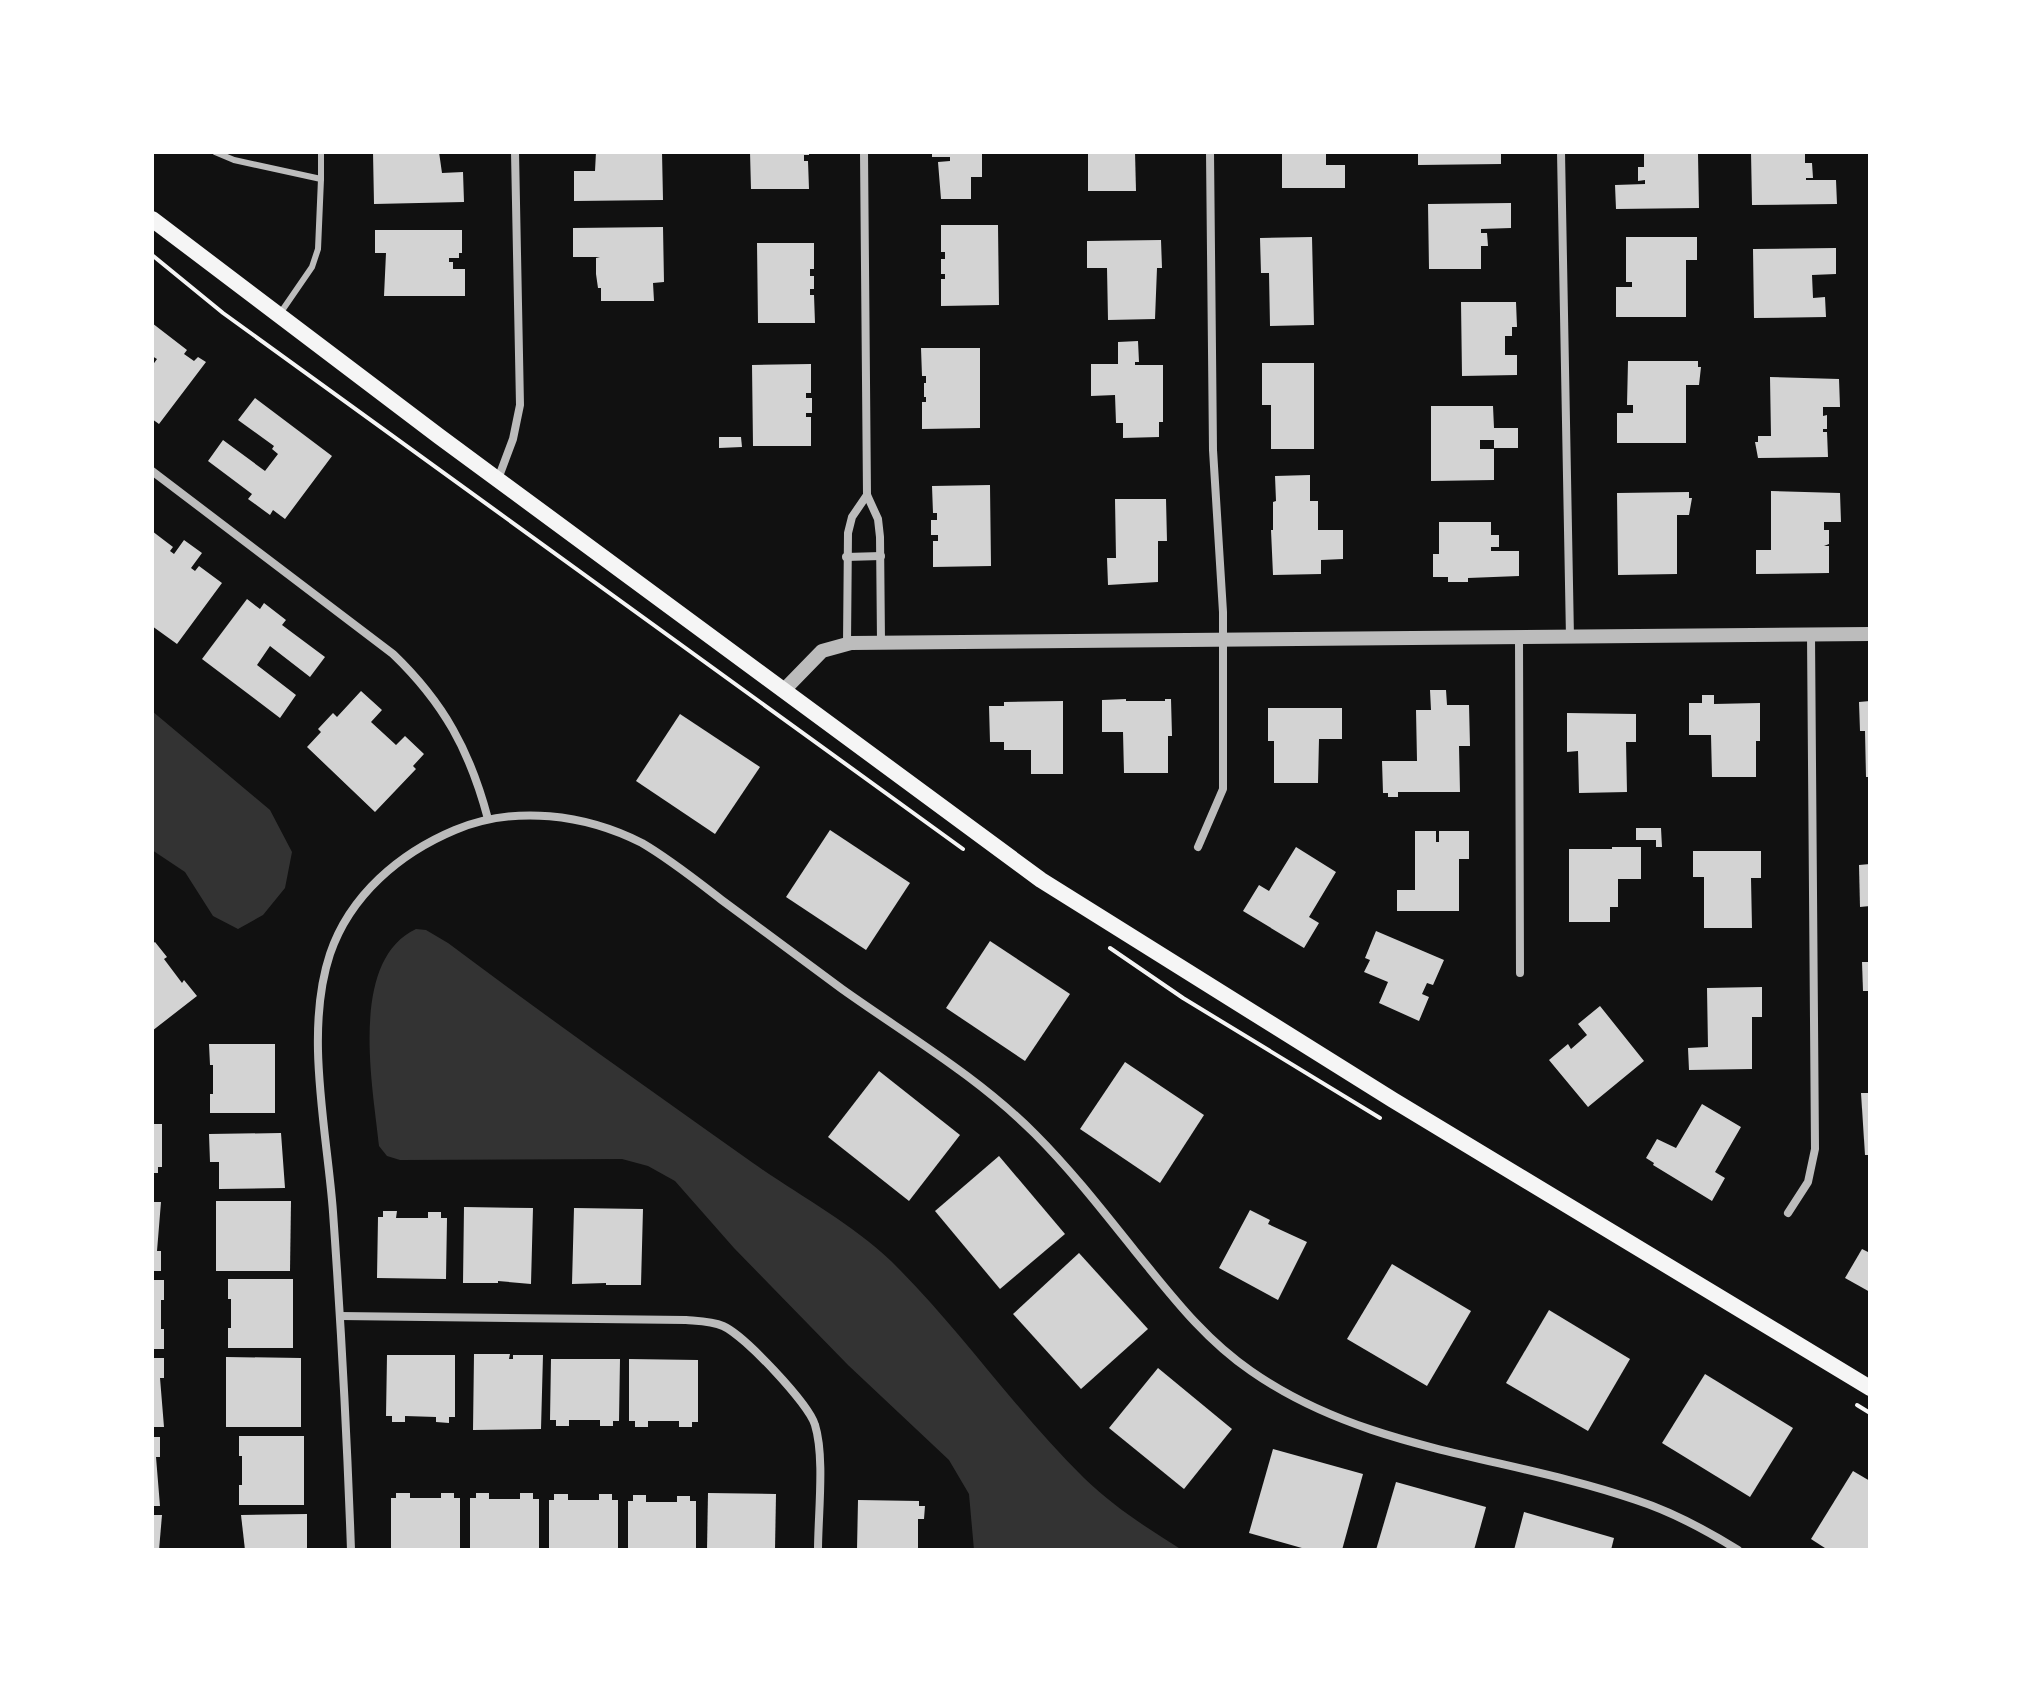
<svg xmlns="http://www.w3.org/2000/svg" width="2022" height="1702" font-family="'Fira Sans',sans-serif">
<style>
.water{fill:#333}
.building{fill:#d3d3d3}
.lines{fill:none;stroke-linecap:round;stroke-linejoin:round}
.path{stroke:#f5f5f5;stroke-width:4}
.service{stroke:#bcbcbc;stroke-width:6}
.minor{stroke:#bcbcbc;stroke-width:8}
.tertiary{stroke:#bcbcbc;stroke-width:14}
.secondary{stroke:#f5f5f5;stroke-width:16}
</style>
<rect width="100%" height="100%" fill="#111"/>
<g class="water">
<path d="M152,711L270,810L292,852L285,888L263,915L238,929L213,916L185,872L152,850Z"/>
<path d="M416,929L426,930L448,943C548,1018 650,1090 753,1163C798,1195 850,1222 891,1261C960,1329 1015,1410 1084,1478C1114,1507 1147,1528 1182,1550H974L969,1494L949,1460L848,1365L734,1248L675,1181L648,1166L622,1159L400,1160L387,1156L379,1146C373,1087 348,961 416,929Z"/>
</g>
<g class="building">
<path d="M373,152H439L442,173L463,172L464,202L374,204Z"/>
<path d="M596,152H662L663,200L574,201V171H595Z"/>
<path d="M750,152H809V155H804V161H808L809,189H751Z"/>
<path d="M932,152H982V177H971V199H941L938,162L950,161V157H932Z"/>
<path d="M1088,152H1135L1136,191H1088Z"/>
<path d="M1282,152H1326V165H1345V188H1282Z"/>
<path d="M1418,152H1501V164L1418,165Z"/>
<path d="M1644,152L1698,154L1699,208L1616,209L1615,185L1645,184V180L1638,181V167H1644Z"/>
<path d="M1751,152H1805V163H1812L1813,178H1806V180H1836L1837,204L1752,205Z"/>
<path d="M1511,203V228L1481,229V233H1487L1488,246H1481V269H1429L1428,204Z"/>
<path d="M941,225H998L999,305L941,306V279H945V274H941V259H945V252H941Z"/>
<path d="M663,227L664,282L653,283L654,301H601V288H598L596,274V258L600,257H573V228Z"/>
<path d="M375,230H462V253H459V258H449V262H453V269H465V296H384L386,253H375Z"/>
<path d="M1312,237L1314,325L1270,326L1269,273H1261L1260,238Z"/>
<path d="M1626,237H1697V260H1686V317H1616V287H1632V282H1626Z"/>
<path d="M1161,240L1162,268H1157L1155,319L1108,320L1107,268H1087V241Z"/>
<path d="M757,243H814V269H810V276H814V289H810V295H814L815,323H758Z"/>
<path d="M1836,248V274L1812,275L1813,298L1825,297L1826,317L1754,318L1753,249Z"/>
<path d="M1461,302H1516L1517,327H1512V336H1505V355H1517V375L1462,376Z"/>
<path d="M152,323L187,350L184,354L194,361L198,357L206,362L159,424L152,419V366L157,359L152,356Z"/>
<path d="M1138,341L1139,362H1135V365H1163V422H1159V437L1123,438V423H1116L1115,395L1091,396V364H1118V342Z"/>
<path d="M921,348H980V428L922,429V402H926V397H924V383H926V376H922Z"/>
<path d="M1628,361H1698V367H1701L1699,385H1686V443H1617V413H1633V405H1627Z"/>
<path d="M1262,363H1314V449H1271V405H1262Z"/>
<path d="M811,364V393H806V398H812V413H806V417H811V446H753L752,365Z"/>
<path d="M1770,377L1839,379L1840,407H1823V416L1827,415V429H1823V432H1827L1828,457L1758,458L1755,442H1758V436H1771Z"/>
<path d="M255,398L332,456L285,519L273,510L270,515L248,499L252,494L208,461L223,440L265,471L278,454L272,449L274,446L238,420Z"/>
<path d="M1431,406H1493L1494,428H1518V448H1494V440H1480V449H1494V480L1431,481Z"/>
<path d="M719,437H741L742,447L719,448Z"/>
<path d="M1310,475V501H1318V530H1343V559L1321,560V574L1273,575L1271,530H1273V502L1276,501L1275,476Z"/>
<path d="M990,485L991,566L933,567V541H938V535H931V520H937V513H933L932,486Z"/>
<path d="M1771,491L1840,493L1841,522H1824V530H1829V544L1824,546H1829V573L1756,574V550H1771Z"/>
<path d="M1689,492V498H1692L1689,515H1677V574L1618,575L1617,493Z"/>
<path d="M1115,499H1166L1167,541H1158V582L1108,585L1107,558H1116Z"/>
<path d="M1439,522H1491V535H1499V547H1491V551H1519V576L1468,578V582H1448V577H1433V554H1439Z"/>
<path d="M152,531L173,547L170,551L174,554L184,540L202,553L191,568L195,571L199,566L222,583L177,644L152,626Z"/>
<path d="M247,599L260,609L264,603L286,620L282,625L325,657L310,677L270,646L257,665L296,695L280,718L202,659Z"/>
<path d="M1430,690H1446L1447,705H1469L1470,746H1459L1460,792H1398V797H1388V793H1383L1382,761H1417L1416,710H1431Z"/>
<path d="M361,691L382,710L371,722L396,745L405,736L424,754L413,766L416,769L375,812L307,747L321,732L318,729L333,713L337,717Z"/>
<path d="M1702,695H1714V704L1760,703V741H1756V777H1712L1711,735H1689V703H1702Z"/>
<path d="M1126,699V701H1165V699H1171L1172,736H1168V773H1124L1123,732H1102V700Z"/>
<path d="M1063,701V774H1031V750H1004V742H990L989,706H1004V702Z"/>
<path d="M1870,701V777H1866L1865,731H1860L1859,702Z"/>
<path d="M1268,708H1342V739H1319L1318,783H1274V741H1268Z"/>
<path d="M1567,713L1636,714V742H1626L1627,792L1579,793L1578,751L1567,752Z"/>
<path d="M680,714L760,767L715,834L636,781Z"/>
<path d="M1636,828H1661L1662,847H1656V840H1636Z"/>
<path d="M830,830L910,883L866,950L786,897Z"/>
<path d="M1415,831H1436V842H1439V831H1469V859H1459V911H1397V890H1415Z"/>
<path d="M1296,847L1336,872L1309,917L1319,923L1304,948L1243,911L1259,885L1269,891Z"/>
<path d="M1612,847H1641V879H1618V907H1610V922H1569V849H1612Z"/>
<path d="M1693,851H1761V878H1751L1752,928H1704V877H1693Z"/>
<path d="M1870,864V906L1860,907L1859,865Z"/>
<path d="M1376,931L1444,960L1433,985L1427,983L1422,994L1429,997L1419,1021L1379,1003L1388,982L1364,972L1370,960L1365,958Z"/>
<path d="M990,941L1070,994L1025,1061L946,1008Z"/>
<path d="M155,942L167,957L164,959L182,983L184,980L197,996L152,1031V944Z"/>
<path d="M1862,962H1870V991H1863Z"/>
<path d="M1762,987V1017H1752V1069L1689,1070L1688,1048L1708,1047L1707,988Z"/>
<path d="M1600,1006L1644,1061L1588,1107L1549,1060L1568,1044L1571,1049L1587,1035L1578,1024Z"/>
<path d="M209,1044H275V1113H210V1094H213V1065H210Z"/>
<path d="M1125,1062L1204,1115L1160,1183L1080,1129Z"/>
<path d="M879,1071L960,1135L909,1201L828,1137Z"/>
<path d="M1861,1093H1870V1155H1865Z"/>
<path d="M1702,1104L1741,1127L1715,1172L1725,1178L1712,1201L1653,1165L1654,1163L1646,1158L1657,1139L1676,1148Z"/>
<path d="M152,1124H162V1167H158V1173H152Z"/>
<path d="M281,1133L285,1188L219,1189V1162H210L209,1134Z"/>
<path d="M999,1156L1065,1234L1000,1289L935,1211Z"/>
<path d="M216,1201H291L290,1271H216Z"/>
<path d="M152,1202H161L157,1251H161V1271H152Z"/>
<path d="M464,1207L533,1208L531,1284L498,1281V1283H463Z"/>
<path d="M574,1208L643,1209L641,1285H606V1283L572,1284Z"/>
<path d="M1250,1210L1270,1220L1268,1224L1307,1242L1278,1300L1219,1268Z"/>
<path d="M383,1211H397L396,1218H428V1212H441V1218H447L446,1279L377,1278L378,1217H383Z"/>
<path d="M1862,1249L1870,1253V1292L1845,1278Z"/>
<path d="M1079,1253L1148,1329L1081,1389L1013,1314Z"/>
<path d="M1392,1264L1471,1311L1427,1386L1347,1339Z"/>
<path d="M228,1279H293V1348H228V1328H231V1299H228Z"/>
<path d="M152,1280H164V1300H161V1329H164V1349H152Z"/>
<path d="M1549,1310L1630,1359L1588,1431L1506,1383Z"/>
<path d="M474,1354H510L509,1359H513V1355H543L541,1429L473,1430Z"/>
<path d="M387,1355H455V1417H449V1423L436,1422V1417L405,1416V1422H392V1416H386Z"/>
<path d="M226,1357L301,1358V1427H226Z"/>
<path d="M152,1358H164V1378H160L164,1427H152Z"/>
<path d="M551,1359H620L619,1421H613V1426H600V1420H569V1426H556V1420H550Z"/>
<path d="M629,1359L698,1360V1422H692V1427H679V1421H648V1427H635V1421H629Z"/>
<path d="M1158,1368L1232,1429L1184,1489L1109,1428Z"/>
<path d="M1705,1374L1793,1428L1750,1497L1662,1443Z"/>
<path d="M239,1436H304V1505H239V1485H242V1456H239Z"/>
<path d="M152,1437H160V1457H156L160,1506H152Z"/>
<path d="M1273,1449L1363,1474L1342,1550H1309L1249,1533Z"/>
<path d="M1853,1471L1870,1481V1550H1828L1811,1539Z"/>
<path d="M1396,1482L1486,1507L1474,1550H1376Z"/>
<path d="M396,1493H410V1498H441V1493H454V1498H460V1550H391V1498H396Z"/>
<path d="M476,1493H489V1499H520V1493H533V1499H539V1550H470V1498H476Z"/>
<path d="M708,1493L776,1494L775,1550H707Z"/>
<path d="M554,1494H568V1500H599V1494H612V1500H618V1550H549V1500H554Z"/>
<path d="M633,1495H646V1502H677V1496H690V1501H696V1550H628V1501H633Z"/>
<path d="M858,1500L919,1501V1506H925L924,1519H918V1550H857Z"/>
<path d="M1524,1512L1614,1538L1611,1550H1514Z"/>
<path d="M307,1514V1550H245L241,1515Z"/>
<path d="M152,1515H162L159,1550H152Z"/>
</g>
<g class="lines">
<g class="path">
<path d="M152,255L223,313L963,849"/>
<path d="M1110,948L1183,998L1380,1118"/>
<path d="M1857,1405L1870,1413"/>
</g>
<g class="service">
<path d="M215,152L234,160L321,179L318,249L312,267L279,315"/>
<path d="M321,179V152"/>
</g>
<g class="minor">
<path d="M864,152L867,495L878,519L880,537L881,642"/>
<path d="M1561,152L1570,638"/>
<path d="M152,471L393,654C444,703 470,751 488,819"/>
<path d="M498,479L513,439L520,405L515,152"/>
<path d="M846,557L881,556"/>
<path d="M1519,639L1520,973"/>
<path d="M847,643L848,533L852,517L867,495"/>
<path d="M1198,847L1223,789V612L1213,450L1210,152"/>
<path d="M1788,1213L1808,1182L1815,1149L1811,635"/>
<path d="M340,1316L686,1320C698,1321 712,1321 723,1326C744,1335 809,1404 815,1425C825,1457 818,1515 818,1550"/>
<path d="M351,1550C347,1437 341,1324 333,1212C327,1131 304,1032 330,954C350,895 400,853 455,830C515,805 585,814 642,843C671,860 697,881 723,901C763,931 803,960 842,989C908,1036 977,1076 1035,1134C1071,1170 1103,1211 1135,1251C1171,1295 1204,1339 1251,1371C1367,1452 1506,1455 1636,1500C1673,1512 1706,1530 1738,1550"/>
</g>
<path class="tertiary" d="M785,689L822,651L851,643L1870,634"/>
<path class="secondary" d="M152,219L440,437L1041,880L1393,1100L1870,1388"/>
</g>
<rect width="2022" height="1702" fill="none" stroke="#ffffff" stroke-width="308"/>
</svg>
